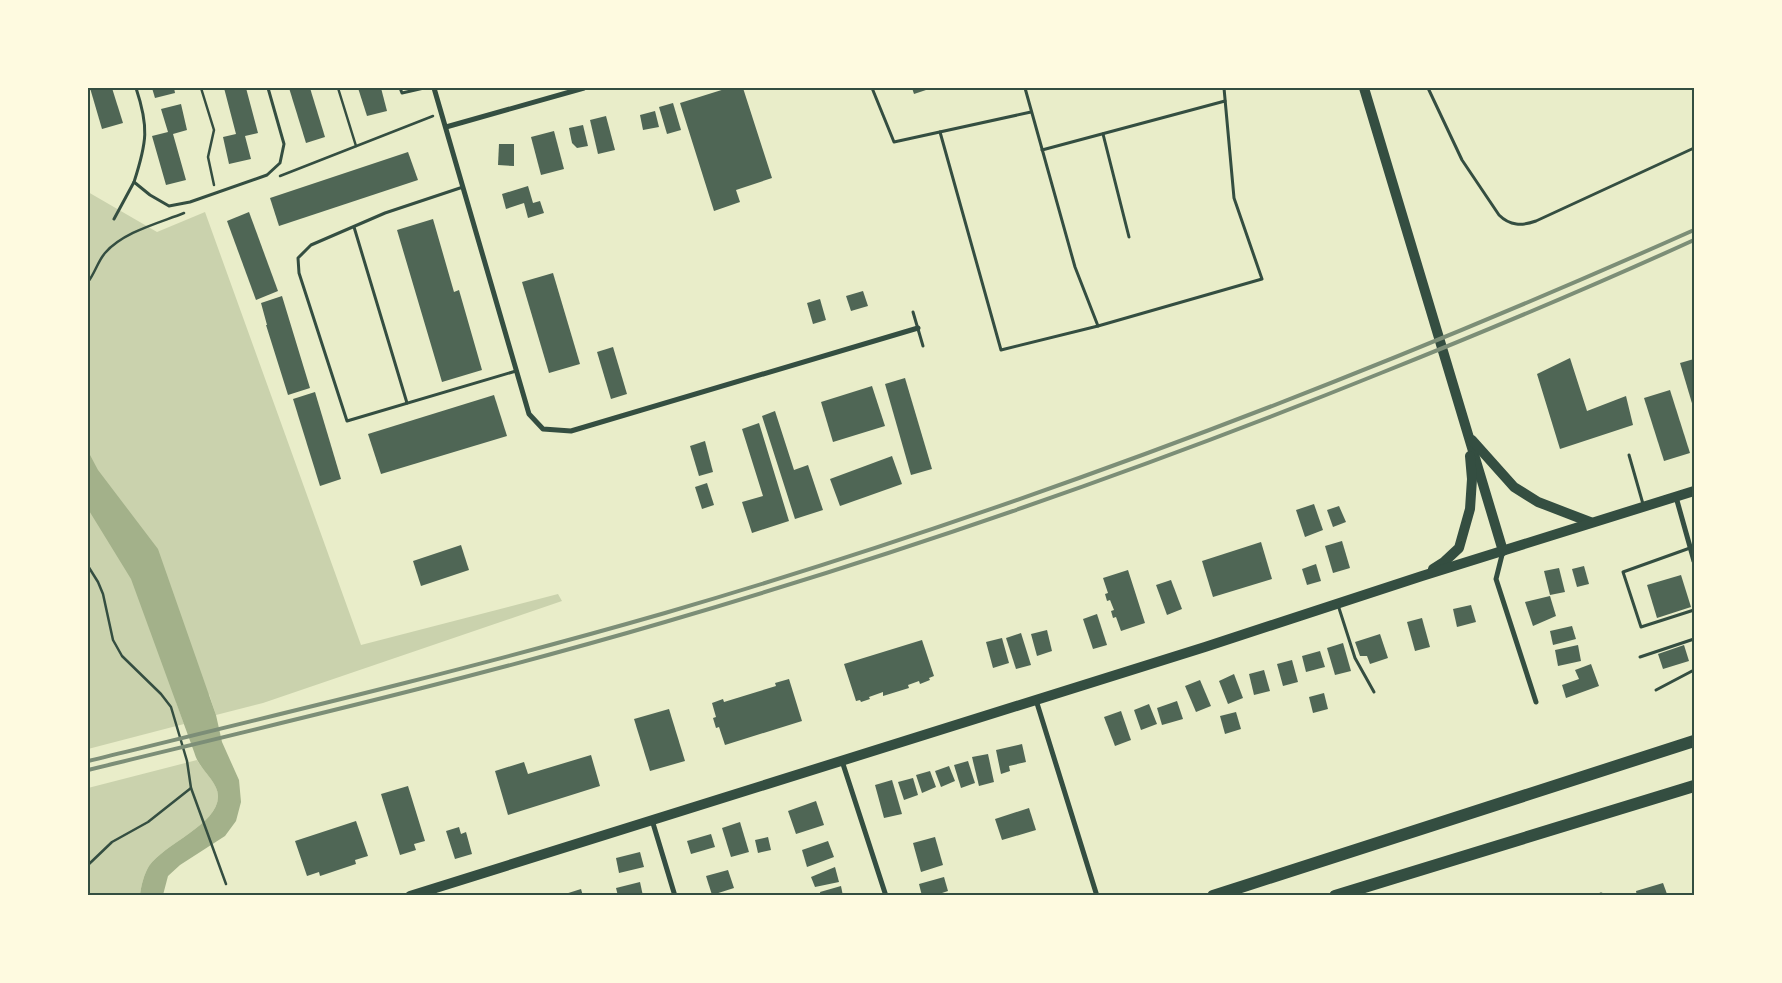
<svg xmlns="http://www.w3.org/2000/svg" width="1782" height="983" font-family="'Source Sans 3',sans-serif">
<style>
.green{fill:#cad2ad}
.water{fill:#a3b18a}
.building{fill:#4f6655}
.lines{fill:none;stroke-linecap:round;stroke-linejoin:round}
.path{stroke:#344e41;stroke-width:2.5}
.service{stroke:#344e41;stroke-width:3}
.minor{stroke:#344e41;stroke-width:5}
.secondary{stroke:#344e41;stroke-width:10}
.motorway{stroke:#344e41;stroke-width:12}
.rail{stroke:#7c8e77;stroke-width:4}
.neatline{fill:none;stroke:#344e41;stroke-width:2}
</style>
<rect width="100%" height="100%" fill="#e9edc9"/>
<g class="green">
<path d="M88,192L157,232L205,212L361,645L558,594L562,601L263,703L216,715L209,694L176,702L184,724L88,749Z"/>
<path d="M197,760C203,771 218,783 218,796C219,824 164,844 149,866C144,874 141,886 140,895L88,896V788Z"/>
</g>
<path class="water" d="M88,443L90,455L98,470L158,549L216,715L222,742L239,780L241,802L236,821L225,836L180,865L168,876L163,895H140C141,886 144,874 149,866C164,844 219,824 218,796C218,784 205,773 199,763C196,759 195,754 193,749L131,579L88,509Z"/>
<g class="building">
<path d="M90,88H112L123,123L102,129Z"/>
<path d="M152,88H174L175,93L155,98Z"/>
<path d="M224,88H246L258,133L245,136L251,159L229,164L223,137L236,134Z"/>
<path d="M289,88H310L325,137L306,143Z"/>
<path d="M358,88H381L387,111L367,116Z"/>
<path d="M728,88H743L772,178L736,190L740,202L714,211L680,103Z"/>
<path d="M912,88H932L914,94Z"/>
<path d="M673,103L681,130L667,134L659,107Z"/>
<path d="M181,104L187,130L173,134L186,180L166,185L152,136L168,132L161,109Z"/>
<path d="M655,111L659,127L643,130L640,115Z"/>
<path d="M606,116L615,150L598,154L590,120Z"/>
<path d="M583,125L588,146L577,148L572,143L569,128Z"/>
<path d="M554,131L564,169L541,175L531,137Z"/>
<path d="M499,144H514V166L498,165Z"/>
<path d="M408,152L418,180L279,226L270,198Z"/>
<path d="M528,186L533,203L540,201L544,213L528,218L524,203L506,209L502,194Z"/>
<path d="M249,212L278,291L256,300L227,221Z"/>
<path d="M433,219L454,292L459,290L482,370L442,382L397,230Z"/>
<path d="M553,273L580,364L549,373L522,282Z"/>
<path d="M863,291L868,306L851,311L846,296Z"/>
<path d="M282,296L310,388L288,395L266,325H267L261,303Z"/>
<path d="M820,299L826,320L813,324L807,303Z"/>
<path d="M613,347L627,394L611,399L597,352Z"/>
<path d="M1570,358L1587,411L1626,396L1633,425L1560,449L1537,374Z"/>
<path d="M1694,359V410L1680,363Z"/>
<path d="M905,378L932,469L911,475L885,384Z"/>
<path d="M872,386L885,426L833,442L821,402Z"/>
<path d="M1670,390L1690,453L1664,461L1644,398Z"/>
<path d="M315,392L341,479L320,486L293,399Z"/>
<path d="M494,395L507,436L381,474L368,434Z"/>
<path d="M775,411L794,470L808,465L823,510L795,519L762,416Z"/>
<path d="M759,423L789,521L752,533L742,502L763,496L742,429Z"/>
<path d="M705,441L713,472L699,476L690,446Z"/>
<path d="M892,456L902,484L840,506L830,479Z"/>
<path d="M707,483L714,505L702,509L695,487Z"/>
<path d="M1314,504L1323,530L1305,537L1296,510Z"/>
<path d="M1339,506L1346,522L1333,527L1327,510Z"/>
<path d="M1342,541L1350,568L1333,573L1325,546Z"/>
<path d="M1261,542L1272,579L1213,597L1202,561Z"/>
<path d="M461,545L469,570L421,586L413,561Z"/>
<path d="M1316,564L1321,581L1307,585L1302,569Z"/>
<path d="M1584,566L1589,584L1577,587L1572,569Z"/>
<path d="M1559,568L1565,592L1550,595L1544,571Z"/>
<path d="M1128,570L1145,623L1121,631L1116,617L1113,618L1111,611L1114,610L1110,600L1107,601L1105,594L1108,593L1103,578Z"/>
<path d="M1681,575L1691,607L1657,618L1647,585Z"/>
<path d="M1171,580L1182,609L1167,615L1156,585Z"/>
<path d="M1550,596L1556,616L1533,626L1525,602Z"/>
<path d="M1471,605L1476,622L1457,627L1453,609Z"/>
<path d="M1097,614L1107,645L1093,649L1083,619Z"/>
<path d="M1422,618L1430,647L1415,651L1407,622Z"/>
<path d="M1572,626L1576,639L1553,645L1550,631Z"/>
<path d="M1047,630L1052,651L1037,656L1031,634Z"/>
<path d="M1021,633L1031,665L1016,669L1006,638Z"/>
<path d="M1380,634L1388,658L1370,664L1367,656H1360L1355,642Z"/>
<path d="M1002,638L1009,663L993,668L986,642Z"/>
<path d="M922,640L934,676L929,678L930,680L920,684L919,681L908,685L909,688L883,696V692L869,697L870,699L861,702L860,700L856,701L844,664Z"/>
<path d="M1343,643L1351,671L1335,675L1327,648Z"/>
<path d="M1578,645L1581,661L1558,666L1555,650Z"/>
<path d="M1684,645L1689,661L1663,669L1658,654Z"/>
<path d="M1320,651L1325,667L1306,672L1302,656Z"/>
<path d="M1292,660L1298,682L1283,686L1277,664Z"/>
<path d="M1591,664L1599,686L1566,698L1562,685L1579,679L1575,670Z"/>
<path d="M1264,670L1270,691L1254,695L1249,674Z"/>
<path d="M1234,674L1243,698L1228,704L1219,681Z"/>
<path d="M789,679L802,721L725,745L719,727L716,728L713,718L716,717L712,703L723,699L724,702L776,686L775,683Z"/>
<path d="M1200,680L1211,706L1196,712L1185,686Z"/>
<path d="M1324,693L1328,709L1313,713L1309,697Z"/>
<path d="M1177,701L1183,719L1162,725L1157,708Z"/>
<path d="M1149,704L1157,724L1141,730L1134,710Z"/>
<path d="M669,709L685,761L650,771L634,719Z"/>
<path d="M1121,711L1131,740L1115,746L1104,717Z"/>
<path d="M1236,712L1241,729L1225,734L1220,716Z"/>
<path d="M1022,744L1026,762L1009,766L1010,771L1001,774L996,750Z"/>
<path d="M988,754L994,782L979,786L972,757Z"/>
<path d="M591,755L600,786L508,815L495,771L524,762L528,774Z"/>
<path d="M968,761L975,783L961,788L954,765Z"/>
<path d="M949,766L955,781L941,787L935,771Z"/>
<path d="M930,771L936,787L922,793L916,775Z"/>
<path d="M913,778L918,795L904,800L898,782Z"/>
<path d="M892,780L902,814L884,818L875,785Z"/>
<path d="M408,786L425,841L414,844L416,850L400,855L381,794Z"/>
<path d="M816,801L824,825L796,834L788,811Z"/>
<path d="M1029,808L1036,830L1002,840L995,819Z"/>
<path d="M356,821L368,856L355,860L356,864L320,876L319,872L307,876L295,841Z"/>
<path d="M740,822L749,852L731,857L722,828Z"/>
<path d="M459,827L461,834L466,832L472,854L455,859L446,831Z"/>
<path d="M711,834L715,847L691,854L687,841Z"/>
<path d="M768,837L771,850L758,853L755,840Z"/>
<path d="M935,837L943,865L921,872L913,843Z"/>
<path d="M828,841L834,857L807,867L802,850Z"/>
<path d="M640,852L644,867L619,873L616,858Z"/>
<path d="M835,867L839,882L815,887L811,877Z"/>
<path d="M728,870L734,888L712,895L706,876Z"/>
<path d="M944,877L948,891L933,896H922L919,884Z"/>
<path d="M640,882L643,896H618L616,888Z"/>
<path d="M1663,883L1667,894L1637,896L1636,891Z"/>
<path d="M841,886L843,896H821L820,892Z"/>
<path d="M581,889L583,896H562V895Z"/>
</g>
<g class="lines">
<g class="path">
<path d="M201,88L214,130L208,157L214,185"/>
<path d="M338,88L356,146"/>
<path d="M280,176L433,116"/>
<path d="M88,282C95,273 98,261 105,253C123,232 159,223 184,213"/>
<path d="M88,566L98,582L103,594L113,640L122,656L161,694L171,707L187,761L191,788L226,884"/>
<path d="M88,865L112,842L148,822L191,788"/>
</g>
<g class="service">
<path d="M400,88L402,93L424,88"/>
<path d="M872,88L894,142L1031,112"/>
<path d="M1025,88L1075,267L1098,326L1262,279L1234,198L1224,88"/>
<path d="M1428,88L1462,160L1499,215C1510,226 1522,226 1536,221L1694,148"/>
<path d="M940,132L1001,350L1098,326"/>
<path d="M1103,134L1129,237"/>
<path d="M1042,150L1225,101"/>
<path d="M134,182C147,142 149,127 136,88"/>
<path d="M463,187L385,213L311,245L298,258L299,273L347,421L516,371"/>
<path d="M114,219L134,182L150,195L169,206L190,202L267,175L280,163L284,144L268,88"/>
<path d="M354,227L407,403"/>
<path d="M913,312L923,346"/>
<path d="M1629,455L1643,504"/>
<path d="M1690,548L1623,572L1641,627L1694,610"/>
<path d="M1338,605L1355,658L1374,692"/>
<path d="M1640,657L1694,639"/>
<path d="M1656,690L1694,670"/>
</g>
<g class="minor">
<path d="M434,88L529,414L543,429L571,431L918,328"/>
<path d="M446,127L584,88"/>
<path d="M1676,497L1694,561"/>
<path d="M1503,551L1496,579L1536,702"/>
<path d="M1036,700L1097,896"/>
<path d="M842,761L886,896"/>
<path d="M652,820L675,896"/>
<path d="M1601,895V896"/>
</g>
<g class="secondary">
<path d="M1364,88L1503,551"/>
<path d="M1472,440L1514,487L1538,502L1590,522"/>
<path d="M1433,569L1444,562L1459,548L1470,509L1472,479L1470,456"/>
<path d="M410,896L1205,647L1422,576L1694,491"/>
</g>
<g class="motorway">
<path d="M1213,896L1694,741"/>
<path d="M1335,896L1694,786"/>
</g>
<g class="rail">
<path d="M88,761C281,714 474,668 665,613C1017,510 1360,379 1694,230"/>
<path d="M88,770C281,723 474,678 665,622C908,551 1146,468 1381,373C1486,331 1591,287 1694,240"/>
</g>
</g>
<rect width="1782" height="983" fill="none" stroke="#fefae0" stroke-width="178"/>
<rect x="89" y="89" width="1604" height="805" class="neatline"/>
</svg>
